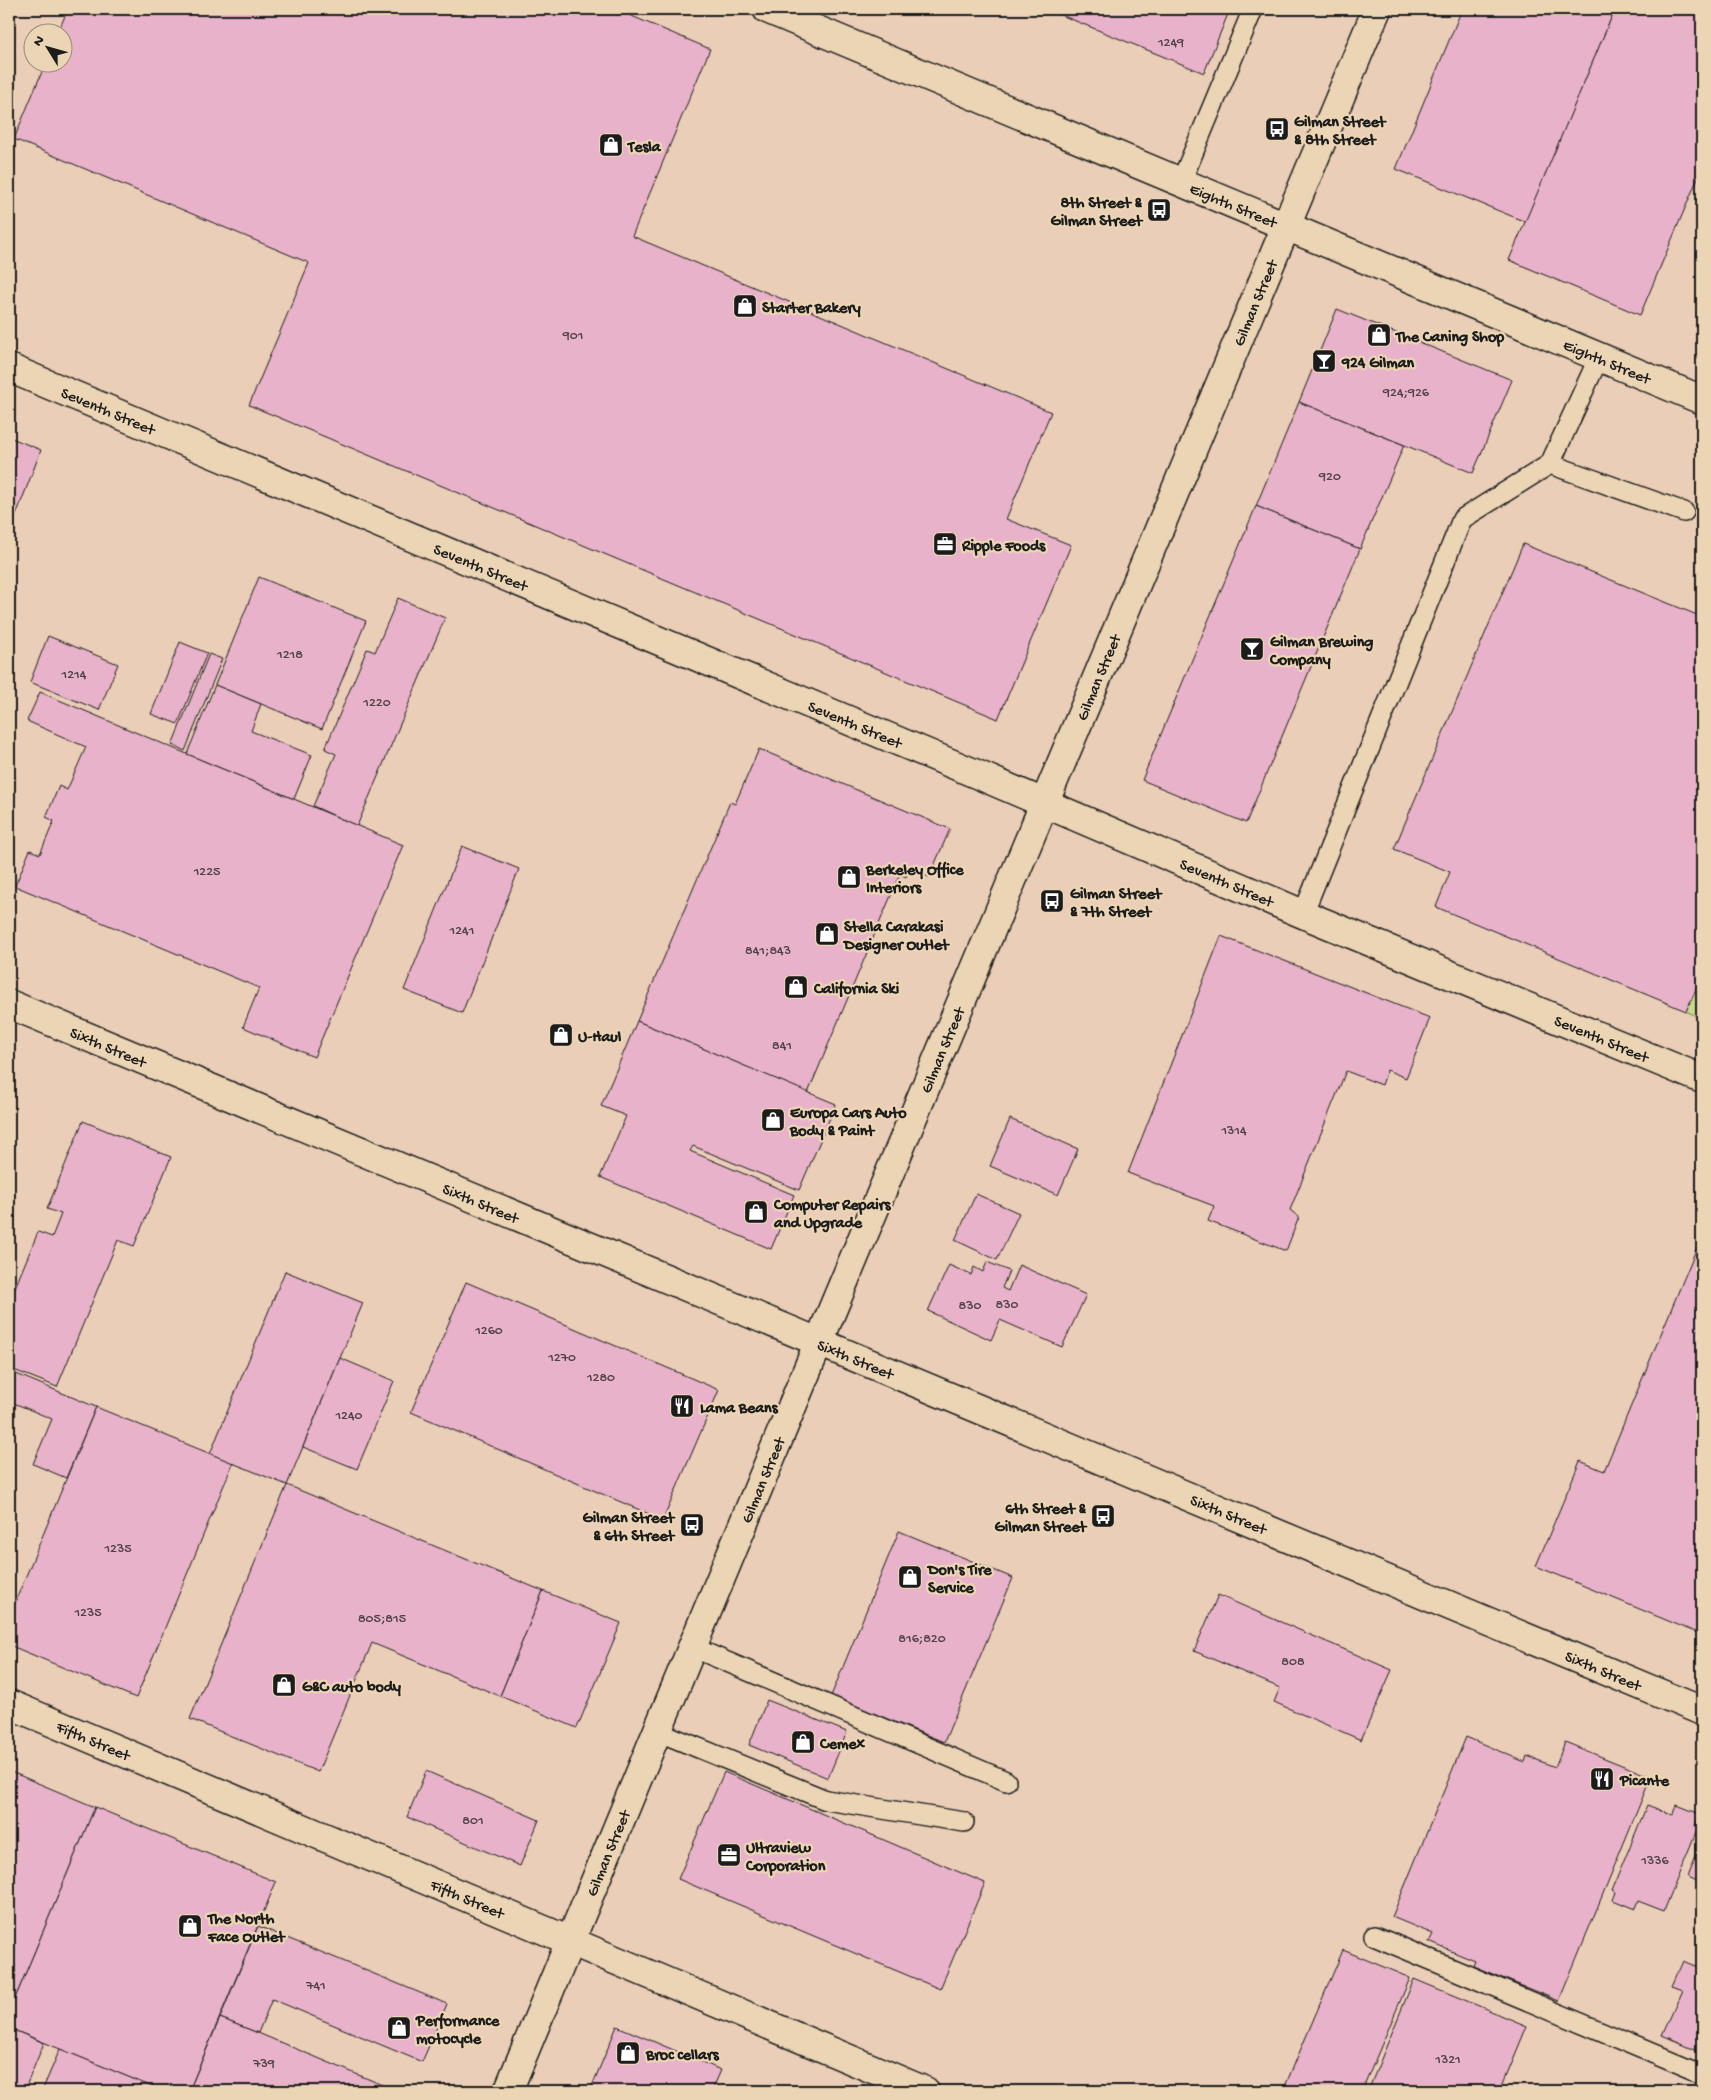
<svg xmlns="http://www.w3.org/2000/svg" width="1711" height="2100" font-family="'Gochi Hand',sans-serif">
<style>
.green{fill:#c7d98d;stroke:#727a54}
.building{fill:#e8b2ca;stroke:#1c1c1c}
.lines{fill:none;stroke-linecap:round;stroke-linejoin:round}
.lane-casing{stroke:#1c1c1c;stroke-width:22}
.street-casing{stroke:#1c1c1c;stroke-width:31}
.secondary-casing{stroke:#1c1c1c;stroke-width:31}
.lane{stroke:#ebd5b4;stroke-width:19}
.street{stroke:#ebd5b4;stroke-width:28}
.secondary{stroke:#ebd5b4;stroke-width:28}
.labels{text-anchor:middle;stroke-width:4.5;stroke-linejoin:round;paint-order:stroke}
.number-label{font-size:14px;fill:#4f4248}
.poi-label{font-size:16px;font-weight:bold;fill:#1c1c1c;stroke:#ebd5b4;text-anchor:start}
.street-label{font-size:16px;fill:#1c1c1c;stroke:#ebd5b4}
</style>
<rect width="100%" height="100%" fill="#eaceb8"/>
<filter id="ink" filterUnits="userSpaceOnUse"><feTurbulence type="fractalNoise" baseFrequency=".02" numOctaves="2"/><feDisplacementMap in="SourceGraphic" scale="10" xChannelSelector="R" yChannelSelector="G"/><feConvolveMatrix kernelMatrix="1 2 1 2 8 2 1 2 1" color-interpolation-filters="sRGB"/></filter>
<g filter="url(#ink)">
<path class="green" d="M1702,977V1019L1686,1011Z"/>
<g class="building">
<path d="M68,9H615L710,49L632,236L1051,412L1006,519L1071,545L998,719L249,405L309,263L14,139L46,62H62V32H58Z"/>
<path d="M1046,9H1230L1204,73Z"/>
<path d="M1462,9H1615L1526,222L1396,169Z"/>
<path d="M1615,9H1702V168L1640,315L1509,260Z"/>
<path d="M1337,309L1512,380L1473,473L1299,402Z"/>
<path d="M1299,402L1404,445L1360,549L1256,506Z"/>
<path d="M9,437L41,450L15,518L9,516Z"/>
<path d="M1256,506L1360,549L1246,823L1142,780Z"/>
<path d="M1523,544L1702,617V977L1686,1011L1436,907L1450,872L1394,849Z"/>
<path d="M259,577L366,621L322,729L215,685Z"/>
<path d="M398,598L445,618L357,826L313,806L336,754L325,749L367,649L375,652Z"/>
<path d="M48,636L118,664L99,710L30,682Z"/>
<path d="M180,642L207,653L178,724L151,714Z"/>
<path d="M209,654L222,659L185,751L172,745Z"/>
<path d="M215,685L261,704L251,731L312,755L294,799L187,754Z"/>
<path d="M40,692L403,845L314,1057L243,1027L259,988L15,886L30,850L40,854L54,821L46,817L59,786L67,790L86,747L27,721Z"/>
<path d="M759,749L950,829L929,877L909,869L906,877L900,874L808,1093L637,1021L730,802L735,804Z"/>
<path d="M462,846L519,869L462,1013L404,990Z"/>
<path d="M1221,936L1430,1018L1406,1078L1387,1070L1382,1085L1346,1071L1290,1210L1299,1217L1286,1251L1208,1221L1214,1206L1128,1173Z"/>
<path d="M637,1021L836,1104L799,1190L693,1146L690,1151L794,1195L771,1249L600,1177L626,1116L601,1106Z"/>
<path d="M1010,1119L1078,1149L1058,1195L990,1166Z"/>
<path d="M83,1121L171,1157L134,1246L118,1240L57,1387L9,1368V1302L38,1232L52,1237L61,1214L47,1209Z"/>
<path d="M976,1194L1019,1213L997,1260L955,1240Z"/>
<path d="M1702,1235V1635L1536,1566L1580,1461L1604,1471Z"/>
<path d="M987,1262L1009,1271L1002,1288L1008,1291L1019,1265L1086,1295L1062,1347L1000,1320L991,1340L928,1311L949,1265L971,1275L974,1267L983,1272Z"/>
<path d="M285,1271L363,1303L287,1485L210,1454Z"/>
<path d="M466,1282L719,1390L663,1520L411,1412Z"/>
<path d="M340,1358L394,1381L357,1469L303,1447Z"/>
<path d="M9,1371L96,1407L66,1478L33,1464L52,1419L9,1401Z"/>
<path d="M96,1407L233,1463L136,1698L9,1645V1617Z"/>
<path d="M287,1485L543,1591L500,1696L372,1643L318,1772L190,1719Z"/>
<path d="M899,1531L1013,1578L944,1742L831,1696Z"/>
<path d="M543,1591L621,1623L577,1728L500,1696Z"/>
<path d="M1218,1595L1392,1670L1361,1740L1274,1702L1280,1688L1194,1651Z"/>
<path d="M767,1700L847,1732L828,1778L749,1745Z"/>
<path d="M1466,1737L1525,1762L1527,1756L1555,1767L1565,1742L1651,1777L1559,2001L1473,1966L1475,1961L1429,1942L1433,1934L1392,1917Z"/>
<path d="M9,1771L95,1807L9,2013Z"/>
<path d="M426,1771L539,1820L520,1866L407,1817Z"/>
<path d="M724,1772L985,1883L940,1989L678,1879Z"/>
<path d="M1647,1805L1673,1815L1677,1805L1700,1814L1695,1826L1698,1827L1664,1911L1638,1901L1635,1909L1613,1900L1616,1892L1612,1890Z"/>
<path d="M95,1807L276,1882L189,2091H162L9,2028V2013Z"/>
<path d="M1702,1841V1883L1688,1877Z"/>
<path d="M258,1926L447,2004L422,2062L272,1999L258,2033L220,2018Z"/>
<path d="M1343,1950L1410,1978L1362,2091H1283Z"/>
<path d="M1683,1961L1702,1969V2052L1663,2035L1683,1990L1672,1986Z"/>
<path d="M1414,1979L1527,2026L1500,2091H1368Z"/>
<path d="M220,2018L258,2033L397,2091H189Z"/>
<path d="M617,2026L721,2070L712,2091H590Z"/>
<path d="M9,2028L44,2043L24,2091H9Z"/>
<path d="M60,2049L97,2064L162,2091H42Z"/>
</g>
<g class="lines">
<defs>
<g id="lane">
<path d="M1181,182L1253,9"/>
<path d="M1550,464L1684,512"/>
<path d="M1303,914L1462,519L1550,464L1599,357"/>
<path d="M692,1647L1006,1781"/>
<path d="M657,1731L826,1800L964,1822"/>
<path d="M1374,1936L1702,2074"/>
</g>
<g id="street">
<path id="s1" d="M767,9L1702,400"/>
<path id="s2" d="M9,368L981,776L1303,914L1702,1079"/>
<path id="s3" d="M9,1704L925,2091"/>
</g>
<g id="secondary">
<path id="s4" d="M9,1004C572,1242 1138,1474 1702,1711"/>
<path id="s5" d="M508,2091L818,1344L1377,9"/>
</g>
</defs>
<use href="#lane" class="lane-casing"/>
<use href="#street" class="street-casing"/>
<use href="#secondary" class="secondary-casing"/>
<use href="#lane" class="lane"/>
<use href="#street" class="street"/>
<use href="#secondary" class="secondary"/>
</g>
</g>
<defs>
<symbol id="bus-square" viewBox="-11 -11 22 22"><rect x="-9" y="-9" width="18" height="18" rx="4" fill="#1c1c1c" stroke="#ebd5b4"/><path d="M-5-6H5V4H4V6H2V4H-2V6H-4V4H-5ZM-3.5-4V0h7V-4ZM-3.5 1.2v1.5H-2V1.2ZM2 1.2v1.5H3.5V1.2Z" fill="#fff"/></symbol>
<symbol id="shop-square" viewBox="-11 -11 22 22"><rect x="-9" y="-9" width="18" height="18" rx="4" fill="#1c1c1c" stroke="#ebd5b4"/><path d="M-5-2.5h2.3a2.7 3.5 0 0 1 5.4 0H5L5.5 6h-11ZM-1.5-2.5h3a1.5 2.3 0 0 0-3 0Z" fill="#fff"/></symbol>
<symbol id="bar-square" viewBox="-11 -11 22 22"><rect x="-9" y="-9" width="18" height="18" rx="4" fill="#1c1c1c" stroke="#ebd5b4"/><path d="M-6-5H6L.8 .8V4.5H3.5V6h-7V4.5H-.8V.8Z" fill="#fff"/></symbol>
<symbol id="office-square" viewBox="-11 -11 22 22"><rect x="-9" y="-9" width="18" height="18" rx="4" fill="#1c1c1c" stroke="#ebd5b4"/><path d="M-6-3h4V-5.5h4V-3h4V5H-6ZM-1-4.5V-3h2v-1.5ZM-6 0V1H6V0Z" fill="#fff"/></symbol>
<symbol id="restaurant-square" viewBox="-11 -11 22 22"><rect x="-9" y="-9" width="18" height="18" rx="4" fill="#1c1c1c" stroke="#ebd5b4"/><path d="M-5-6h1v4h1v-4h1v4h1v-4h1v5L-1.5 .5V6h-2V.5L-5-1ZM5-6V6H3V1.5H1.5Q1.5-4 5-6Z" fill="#fff"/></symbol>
</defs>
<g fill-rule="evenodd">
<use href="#bus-square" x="1263" y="115" width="28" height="28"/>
<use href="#shop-square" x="597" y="131" width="28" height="28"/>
<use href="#bus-square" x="1145" y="196" width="28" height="28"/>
<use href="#shop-square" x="731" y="292" width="28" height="28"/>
<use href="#shop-square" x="1365" y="321" width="28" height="28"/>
<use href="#bar-square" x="1310" y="347" width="28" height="28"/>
<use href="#office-square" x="931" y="530" width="28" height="28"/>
<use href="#bar-square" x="1238" y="635" width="28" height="28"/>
<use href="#shop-square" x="835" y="863" width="28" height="28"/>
<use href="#bus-square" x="1038" y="887" width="28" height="28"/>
<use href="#shop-square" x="813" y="920" width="28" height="28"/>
<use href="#shop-square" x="782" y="973" width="28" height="28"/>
<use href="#shop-square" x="547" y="1021" width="28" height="28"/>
<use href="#shop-square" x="759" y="1106" width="28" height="28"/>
<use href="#shop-square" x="742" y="1198" width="28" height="28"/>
<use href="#restaurant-square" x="668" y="1392" width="28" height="28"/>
<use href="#bus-square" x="1089" y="1502" width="28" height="28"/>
<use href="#bus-square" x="678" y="1511" width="28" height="28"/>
<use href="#shop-square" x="896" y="1563" width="28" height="28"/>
<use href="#shop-square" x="270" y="1671" width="28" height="28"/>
<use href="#shop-square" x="789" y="1728" width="28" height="28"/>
<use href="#restaurant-square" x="1588" y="1765" width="28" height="28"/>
<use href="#office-square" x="715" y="1841" width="28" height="28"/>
<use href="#shop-square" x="176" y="1912" width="28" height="28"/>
<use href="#shop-square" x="385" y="2014" width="28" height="28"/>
<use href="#shop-square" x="614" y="2039" width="28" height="28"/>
</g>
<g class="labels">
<g class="number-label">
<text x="1171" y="46">1249</text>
<text x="573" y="339">901</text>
<text x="1406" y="396">924;926</text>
<text x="1330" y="480">920</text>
<text x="290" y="658">1218</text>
<text x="74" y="678">1214</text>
<text x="377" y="706">1220</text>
<text x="207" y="875">1225</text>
<text x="462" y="934">1241</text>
<text x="768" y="954">841;843</text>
<text x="782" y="1049">841</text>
<text x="1234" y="1134">1314</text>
<text x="1007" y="1308">830</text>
<text x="970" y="1309">830</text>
<text x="489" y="1334">1260</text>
<text x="562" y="1361">1270</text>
<text x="601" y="1381">1280</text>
<text x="349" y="1419">1240</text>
<text x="118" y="1552">1235</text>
<text x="88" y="1616">1235</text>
<text x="382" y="1622">805;815</text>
<text x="922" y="1642">816;820</text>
<text x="1293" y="1665">808</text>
<text x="473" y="1824">801</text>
<text x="1655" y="1864">1336</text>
<text x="316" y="1989">741</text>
<text x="1448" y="2063">1321</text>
<text x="264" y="2067">739</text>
</g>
<g class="poi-label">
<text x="1294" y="126">Gilman Street<tspan x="1294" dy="18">&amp; 8th Street</tspan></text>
<text x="628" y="151">Tesla</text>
<text x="1142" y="207" text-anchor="end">8th Street &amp;<tspan x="1142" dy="18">Gilman Street</tspan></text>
<text x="762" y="312">Starter Bakery</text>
<text x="1396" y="341">The Caning Shop</text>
<text x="1342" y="367">924 Gilman</text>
<text x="962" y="550">Ripple Foods</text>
<text x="1270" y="646">Gilman Brewing<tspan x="1270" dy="18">Company</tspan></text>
<text x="866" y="874">Berkeley Office<tspan x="866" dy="18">Interiors</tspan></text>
<text x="1070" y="898">Gilman Street<tspan x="1070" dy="18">&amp; 7th Street</tspan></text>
<text x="844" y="931">Stella Carakasi<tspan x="844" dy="18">Designer Outlet</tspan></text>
<text x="814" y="993">California Ski</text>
<text x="578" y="1041">U-Haul</text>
<text x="790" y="1117">Europa Cars Auto<tspan x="790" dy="18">Body &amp; Paint</tspan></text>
<text x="774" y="1209">Computer Repairs<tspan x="774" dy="18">and Upgrade</tspan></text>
<text x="700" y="1412">Lama Beans</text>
<text x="1086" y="1513" text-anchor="end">6th Street &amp;<tspan x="1086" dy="18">Gilman Street</tspan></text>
<text x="674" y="1522" text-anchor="end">Gilman Street<tspan x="674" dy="18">&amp; 6th Street</tspan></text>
<text x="928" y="1574">Don's Tire<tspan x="928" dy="18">Service</tspan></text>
<text x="302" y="1691">G&amp;C auto body</text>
<text x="820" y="1748">Cemex</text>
<text x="1620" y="1785">Picante</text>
<text x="746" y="1852">Ultraview<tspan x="746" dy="18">Corporation</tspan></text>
<text x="208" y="1923">The North<tspan x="208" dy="18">Face Outlet</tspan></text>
<text x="416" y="2025">Performance<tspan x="416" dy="18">motocycle</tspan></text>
<text x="646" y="2059">Broc cellars</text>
</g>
<g class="street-label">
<text dy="6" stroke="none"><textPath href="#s1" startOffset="506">Eighth Street</textPath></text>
<text dy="6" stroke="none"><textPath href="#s5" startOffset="1938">Gilman Street</textPath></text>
<text dy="6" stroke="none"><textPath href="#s1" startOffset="911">Eighth Street</textPath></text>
<text dy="6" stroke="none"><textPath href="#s2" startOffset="108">Seventh Street</textPath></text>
<text dy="6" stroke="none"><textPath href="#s2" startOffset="512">Seventh Street</textPath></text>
<text dy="6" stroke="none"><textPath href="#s5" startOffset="1532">Gilman Street</textPath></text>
<text dy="6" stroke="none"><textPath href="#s2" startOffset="918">Seventh Street</textPath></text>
<text dy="6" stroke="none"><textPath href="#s2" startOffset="1322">Seventh Street</textPath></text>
<text dy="6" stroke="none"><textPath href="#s2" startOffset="1728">Seventh Street</textPath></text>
<text dy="6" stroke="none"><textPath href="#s4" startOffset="108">Sixth Street</textPath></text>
<text dy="6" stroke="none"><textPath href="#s5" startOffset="1128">Gilman Street</textPath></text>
<text dy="6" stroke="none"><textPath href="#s4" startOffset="512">Sixth Street</textPath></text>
<text dy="6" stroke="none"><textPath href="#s4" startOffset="918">Sixth Street</textPath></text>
<text dy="6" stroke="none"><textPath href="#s5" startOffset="662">Gilman Street</textPath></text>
<text dy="6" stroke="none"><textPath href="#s4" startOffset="1322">Sixth Street</textPath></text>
<text dy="6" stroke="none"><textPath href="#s4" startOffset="1728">Sixth Street</textPath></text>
<text dy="6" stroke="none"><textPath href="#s3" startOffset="92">Fifth Street</textPath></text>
<text dy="6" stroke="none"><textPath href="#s5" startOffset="258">Gilman Street</textPath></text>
<text dy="6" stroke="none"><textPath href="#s3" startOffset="498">Fifth Street</textPath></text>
</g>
</g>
<rect width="1711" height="2100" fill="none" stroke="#ebd5b4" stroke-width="30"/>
<rect x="15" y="15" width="1681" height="2070" fill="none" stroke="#1c1c1c" stroke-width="2" filter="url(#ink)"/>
<g transform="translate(48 48) rotate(307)"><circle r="24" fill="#ebd5b4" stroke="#988b77"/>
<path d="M0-4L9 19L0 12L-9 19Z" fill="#1c1c1c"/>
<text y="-8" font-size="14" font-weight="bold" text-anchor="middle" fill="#1c1c1c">N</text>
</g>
</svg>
